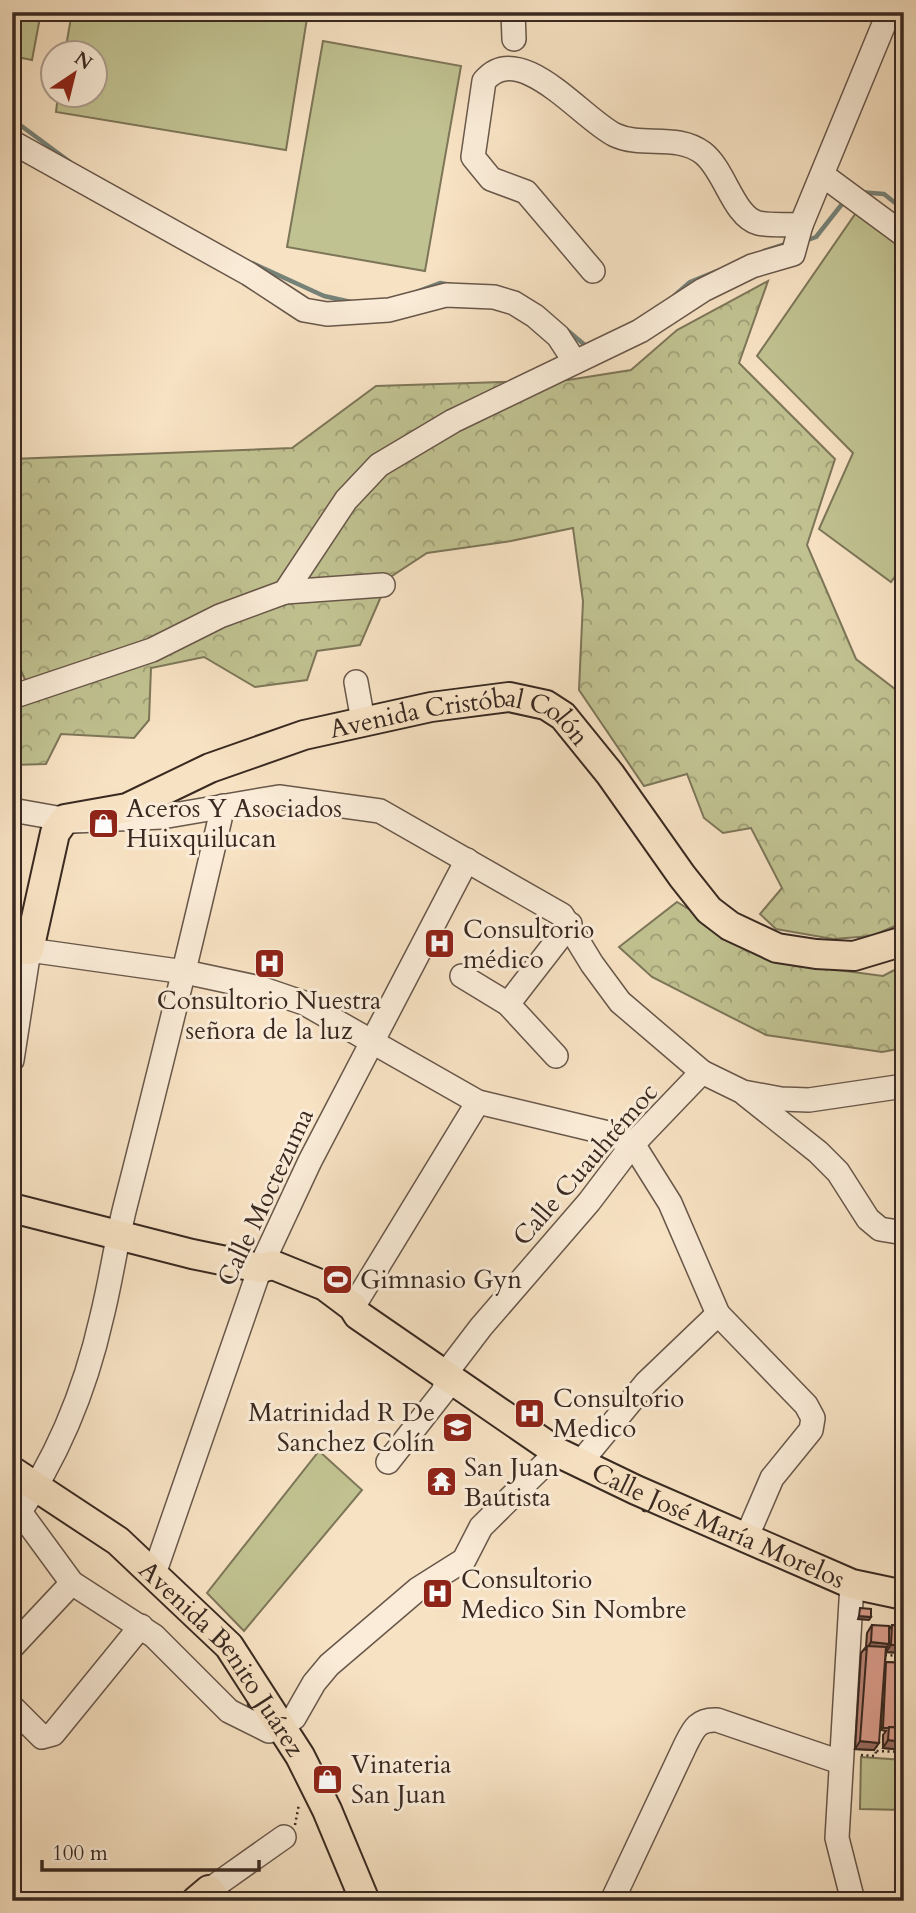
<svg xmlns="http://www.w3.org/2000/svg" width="916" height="1913" font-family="Cardo,serif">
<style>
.green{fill:#c1c291;stroke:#7d7659;stroke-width:2}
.forest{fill:url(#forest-crowns);stroke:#7d7659;stroke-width:2}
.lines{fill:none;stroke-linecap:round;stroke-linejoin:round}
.stream{stroke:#758279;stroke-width:4.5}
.minor-casing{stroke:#68574a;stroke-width:26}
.major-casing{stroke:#392921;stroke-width:32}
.path{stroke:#392921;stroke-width:2.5;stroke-dasharray:2 3.5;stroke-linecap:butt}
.minor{stroke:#faecd8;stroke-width:23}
.major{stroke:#f7e2c3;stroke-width:28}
.wall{fill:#bb8678;stroke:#392921;stroke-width:2}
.shaded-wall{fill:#986d61;stroke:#392921;stroke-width:2}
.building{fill:#d99c8b;stroke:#392921;stroke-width:2}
.labels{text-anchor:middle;stroke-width:6;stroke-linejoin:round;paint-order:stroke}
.street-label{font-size:26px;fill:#392921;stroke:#faecd8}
.poi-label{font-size:26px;fill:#392921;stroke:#faecd8;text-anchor:start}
</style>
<defs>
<pattern id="forest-crowns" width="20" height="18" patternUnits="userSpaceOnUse" patternTransform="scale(1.75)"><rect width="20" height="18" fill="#c1c291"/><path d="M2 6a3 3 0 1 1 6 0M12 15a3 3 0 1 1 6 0" fill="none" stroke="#9e9e76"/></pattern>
</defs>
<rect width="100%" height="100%" fill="#f7e2c3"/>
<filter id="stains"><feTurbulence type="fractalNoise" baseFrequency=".00286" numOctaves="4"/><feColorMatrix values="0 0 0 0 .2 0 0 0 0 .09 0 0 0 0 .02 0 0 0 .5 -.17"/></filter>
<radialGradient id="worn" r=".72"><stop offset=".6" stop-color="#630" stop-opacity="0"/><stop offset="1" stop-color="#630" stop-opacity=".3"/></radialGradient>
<g class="green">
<path d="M12,12H41L32,60L12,56Z"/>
<path d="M72,12H308L286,150L56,112L58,95L94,94V52H65Z"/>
<path d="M323,41L461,66L425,271L287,247Z"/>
<path d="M860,207L904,243V564L891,582L819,529L853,453L757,356Z"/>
<path d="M319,1451L362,1490L244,1631L207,1593Z"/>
<path d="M861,1757L904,1760V1810L860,1809Z"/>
</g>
<g class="forest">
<path d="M768,281L739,363L835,459L807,545L856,659L904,696V922L872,936L833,939L776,929L760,914L782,888L751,828L723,833L704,818L687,774L644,786L579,690L583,601L573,528L511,541L427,553L389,578L360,645L317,651L307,680L255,687L204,657L151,668L149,720L134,738L61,734L46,764L12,765V705L33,698L12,650V459L292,448L376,386L568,380L631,370L677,330Z"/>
<path d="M677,902L777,962L883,976L904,965V1048L882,1052L766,1035L652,977L619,947Z"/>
</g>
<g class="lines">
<g class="stream">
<path d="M12,119L70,162"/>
<path d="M859,192L884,194L904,210"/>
<path d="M805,241L816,237L846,199"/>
<path d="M764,251L789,243"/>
<path d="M252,263L324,296L351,302"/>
<path d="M416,292L440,283L451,285"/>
<path d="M674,296L690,282L717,271"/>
<path d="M567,330L586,346"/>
</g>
<defs>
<g id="minor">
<path d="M513,12L514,39"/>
<path d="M12,142L249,274L304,310L327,314L389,310L446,295L494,297L514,303L535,316L558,336L575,362"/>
<path d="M824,176L904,235"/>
<path d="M593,271L526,192L491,179L473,157L484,81C520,38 582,119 615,135C643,148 676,133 703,153C725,170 733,216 758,223C771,226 788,224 801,225"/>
<path d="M285,592L383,585"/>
<path d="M356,682L363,721"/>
<path d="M12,697L152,650L220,616L285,592L346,500L379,465L453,421L640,331L703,290L752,266L793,254L801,225L889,12"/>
<path d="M12,810L74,821L162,817L279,797L380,811L562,915L592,964L620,1002L702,1072L743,1092L781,1099L809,1100L904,1086"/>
<path d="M462,976L508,1004L556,1056"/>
<path d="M508,1004L570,924"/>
<path d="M12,1060L29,950L185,972L260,988L304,1003L478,1102L608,1133L633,1144L670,1203L718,1314L806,1405L813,1418L811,1430L772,1478L747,1536"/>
<path d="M745,1094L818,1152L838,1172L868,1219L880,1229L904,1233"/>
<path d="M353,1307L478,1102"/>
<path d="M388,1462L443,1392L452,1365L481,1327L589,1202L633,1144L702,1072"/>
<path d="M580,1463L646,1383L718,1314"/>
<path d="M20,1512L72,1583L154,1636L229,1711L269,1731L294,1718L314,1683L329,1665L418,1589L464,1560L481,1527L557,1452"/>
<path d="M12,1523C57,1460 85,1392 102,1316C111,1280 116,1243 125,1207C159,1074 192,940 223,806"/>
<path d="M154,1574L260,1268L310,1161L467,860"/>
<path d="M852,1584L837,1838L853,1901"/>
<path d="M12,1647L72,1583"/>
<path d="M12,1707L42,1737L53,1734L141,1626"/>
<path d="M209,1890L284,1837"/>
<path d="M612,1901L685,1746C693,1730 697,1719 717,1720L840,1762"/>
</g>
<g id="major">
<path id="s1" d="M12,948L29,950L55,833L65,819L127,808L210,768L304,735L431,707L509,697L546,705L563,716L610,774L682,876L709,910L730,926L777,948L816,954L854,956L904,941"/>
<path id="s2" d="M12,1208L192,1254L260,1268L273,1265L325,1286L353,1307L358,1315L557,1452L636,1490L852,1584L904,1595"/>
<path id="s3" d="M12,1471L118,1541L229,1646L300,1756L327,1810L365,1901"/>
<path d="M196,1901L209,1890L218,1901"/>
</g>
</defs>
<use href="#minor" class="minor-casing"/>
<use href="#major" class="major-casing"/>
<g class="path">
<path d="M885,1655L904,1656"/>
<path d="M876,1746V1751L904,1752"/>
<path d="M861,1755L875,1756L876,1751"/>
<path d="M295,1825L299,1804"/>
</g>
<use href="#minor" class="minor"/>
<use href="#major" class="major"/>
</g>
<path class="wall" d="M872,1625L889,1630L892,1625L904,1626V1653L886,1652V1648L885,1664L886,1662L904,1663V1750L883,1748V1735L886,1731L881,1730L883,1684L874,1750L855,1749L861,1653L866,1647L867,1633Z"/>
<g class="shaded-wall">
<path d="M859,1616L871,1617L869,1620L858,1619Z"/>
<path d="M871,1642L889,1644L884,1652L866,1650Z"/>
<path d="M891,1645H904V1653L886,1652Z"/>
<path d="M888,1740L904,1742V1750L883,1748Z"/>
<path d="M860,1741L879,1743L874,1750L855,1749Z"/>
</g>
<g class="building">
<path d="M860,1608L871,1609V1617L859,1616Z"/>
<path d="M872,1625L889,1626V1644L871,1642Z"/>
<path d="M892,1625L904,1626V1645H891Z"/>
<path d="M867,1646L886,1647L879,1743L860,1741Z"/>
<path d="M886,1662L904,1663V1728L889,1727V1728H883Z"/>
<path d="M889,1727L904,1728V1742L888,1740Z"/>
</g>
<defs>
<symbol id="shop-square" viewBox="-11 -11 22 22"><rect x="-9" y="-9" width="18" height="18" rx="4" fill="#8f2418" stroke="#faecd8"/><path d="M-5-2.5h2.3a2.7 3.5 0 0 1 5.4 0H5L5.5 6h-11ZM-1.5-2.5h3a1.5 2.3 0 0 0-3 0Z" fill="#fff"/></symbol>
<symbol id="hospital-square" viewBox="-11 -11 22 22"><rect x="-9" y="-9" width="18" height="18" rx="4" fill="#8f2418" stroke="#faecd8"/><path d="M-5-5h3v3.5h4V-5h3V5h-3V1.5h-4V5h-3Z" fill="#fff"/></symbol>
<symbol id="stadium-square" viewBox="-11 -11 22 22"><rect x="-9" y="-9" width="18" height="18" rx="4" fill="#8f2418" stroke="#faecd8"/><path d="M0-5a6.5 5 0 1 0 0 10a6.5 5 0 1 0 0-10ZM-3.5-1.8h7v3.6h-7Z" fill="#fff"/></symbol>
<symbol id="school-square" viewBox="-11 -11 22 22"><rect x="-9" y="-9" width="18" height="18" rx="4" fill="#8f2418" stroke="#faecd8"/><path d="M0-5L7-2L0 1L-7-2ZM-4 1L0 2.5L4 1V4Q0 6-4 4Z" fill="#fff"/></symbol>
<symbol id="temple-square" viewBox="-11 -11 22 22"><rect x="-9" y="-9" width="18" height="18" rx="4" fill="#8f2418" stroke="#faecd8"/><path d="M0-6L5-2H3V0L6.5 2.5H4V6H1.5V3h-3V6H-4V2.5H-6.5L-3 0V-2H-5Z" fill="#fff"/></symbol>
</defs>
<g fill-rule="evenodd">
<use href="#shop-square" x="86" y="806" width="35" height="35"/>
<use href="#hospital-square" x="422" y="926" width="35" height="35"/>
<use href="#hospital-square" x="252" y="946" width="35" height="35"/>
<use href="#stadium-square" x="320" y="1262" width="35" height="35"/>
<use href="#hospital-square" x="512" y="1396" width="35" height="35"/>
<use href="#school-square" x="440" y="1410" width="35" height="35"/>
<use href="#temple-square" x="424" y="1464" width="35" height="35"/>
<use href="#hospital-square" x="420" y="1576" width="35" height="35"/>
<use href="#shop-square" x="310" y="1762" width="35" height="35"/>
</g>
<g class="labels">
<g class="street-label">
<text dy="9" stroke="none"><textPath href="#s1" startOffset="572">Avenida Cristóbal Colón</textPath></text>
<text transform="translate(585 1164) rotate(-49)" y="9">Calle Cuauhtémoc</text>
<text transform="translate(265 1197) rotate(-65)" y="9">Calle Moctezuma</text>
<text dy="9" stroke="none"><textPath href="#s2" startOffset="788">Calle José María Morelos</textPath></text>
<text dy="9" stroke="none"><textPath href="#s3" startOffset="285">Avenida Benito Juárez</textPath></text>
</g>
<g class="poi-label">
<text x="126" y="817">Aceros Y Asociados<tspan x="126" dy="30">Huixquilucan</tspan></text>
<text x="463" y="938">Consultorio<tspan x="463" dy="30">médico</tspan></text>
<text x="269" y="1009" text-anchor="middle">Consultorio Nuestra<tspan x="269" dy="30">señora de la luz</tspan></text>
<text x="360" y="1288">Gimnasio Gyn</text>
<text x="553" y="1407">Consultorio<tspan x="553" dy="30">Medico</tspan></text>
<text x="435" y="1421" text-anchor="end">Matrinidad R De<tspan x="435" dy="30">Sanchez Colín</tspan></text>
<text x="464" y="1476">San Juan<tspan x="464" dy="30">Bautista</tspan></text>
<text x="461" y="1588">Consultorio<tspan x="461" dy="30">Medico Sin Nombre</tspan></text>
<text x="351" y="1773">Vinateria<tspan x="351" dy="30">San Juan</tspan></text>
</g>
</g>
<rect width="916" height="1913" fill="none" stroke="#f7e2c3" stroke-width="42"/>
<rect x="14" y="14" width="888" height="1885" fill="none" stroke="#392921" stroke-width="3.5"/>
<rect x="21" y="21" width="874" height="1871" fill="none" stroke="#392921" stroke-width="2"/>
<g transform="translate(74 74) rotate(35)"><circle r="33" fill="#faecd8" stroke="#ad9e8f" stroke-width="2"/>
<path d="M0-5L12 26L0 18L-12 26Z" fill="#8f2418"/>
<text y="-10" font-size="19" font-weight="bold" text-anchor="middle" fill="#392921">N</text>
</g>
<path d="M42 1860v10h217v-10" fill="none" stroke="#392921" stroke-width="3.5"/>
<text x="52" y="1860" font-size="21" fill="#392921" stroke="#faecd8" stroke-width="5" paint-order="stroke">100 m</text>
<rect width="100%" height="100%" filter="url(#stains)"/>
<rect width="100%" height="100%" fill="url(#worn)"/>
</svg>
